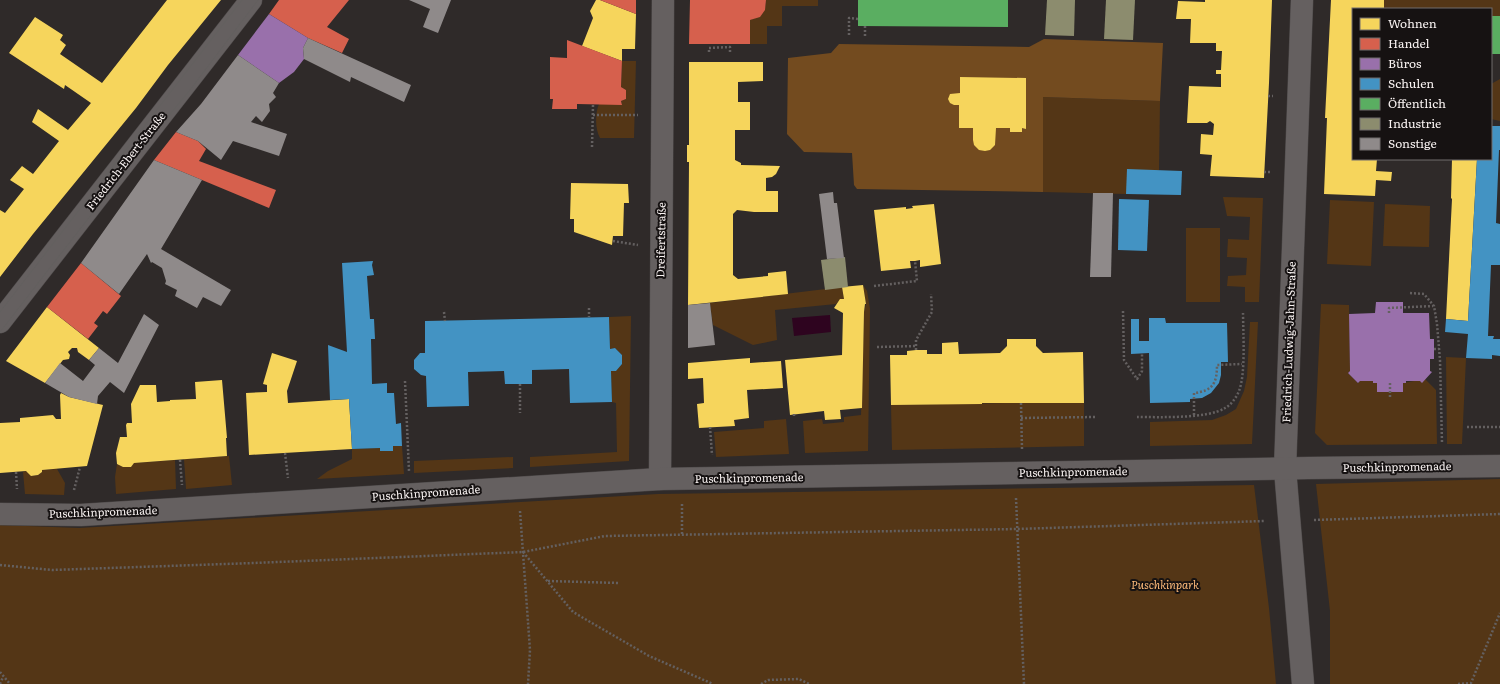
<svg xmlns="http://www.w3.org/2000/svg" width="1500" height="684" font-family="Literata,serif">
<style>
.green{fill:#543616}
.forest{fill:#734b1f}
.water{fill:#2e041f}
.homes{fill:#f6d55c}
.shops{fill:#d6604d}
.offices{fill:#9970ab}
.schools{fill:#4393c3}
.public{fill:#5aae61}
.industry{fill:#8c8c6e}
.building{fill:#8f8a8a}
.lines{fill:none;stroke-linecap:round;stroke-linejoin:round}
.street-casing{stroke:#4c4848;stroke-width:23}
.path{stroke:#646060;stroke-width:2.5;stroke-dasharray:2 2;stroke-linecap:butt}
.street{stroke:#656060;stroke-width:22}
.tram{stroke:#63605f;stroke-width:1}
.labels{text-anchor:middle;stroke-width:4;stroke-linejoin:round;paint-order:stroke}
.street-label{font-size:11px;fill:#f9f3f2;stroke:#161212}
.park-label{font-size:11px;font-style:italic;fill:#febb7a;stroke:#161212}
</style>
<rect width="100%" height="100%" fill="#2f2a29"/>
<g class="green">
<path d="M766,0H818V6H782V26H767V44H750V20C763,16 765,13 766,0Z"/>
<path d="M1384,0H1500V16H1491V9H1384Z"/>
<path d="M622,61H636L634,138H600C595,129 595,113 599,104H622L621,101L626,99V90L621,87Z"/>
<path d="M1500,79V121L1491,119V84Z"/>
<path d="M1043,97L1160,101L1159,170L1126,194L1043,192Z"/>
<path d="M1223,197L1263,198L1259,302H1245V287L1227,286L1228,276L1246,275L1247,258L1227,257L1228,239L1249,240L1250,217L1227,216Z"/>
<path d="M1330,200L1374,202L1371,266L1327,264Z"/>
<path d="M1385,204L1430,206L1429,247L1383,246Z"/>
<rect x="1186" y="228" width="34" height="74"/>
<path d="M863,285L867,291L870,309L868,451L805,453L803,421L822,419L823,424L844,422V417L861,415L864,312L866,304Z"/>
<path d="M842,287L844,299L840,300L836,304L775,310L777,340L753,345L713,325L710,303Z"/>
<path d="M1321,304L1349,305L1350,371L1348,373L1358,383L1360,381H1373L1377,383V392H1403V383L1425,379L1436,390L1437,444L1327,445L1315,433Z"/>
<path d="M631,316L629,461L530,467V457L617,452L616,403L612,402L611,371H616L622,364V355L615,348L610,349L609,317Z"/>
<path d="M1250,322H1258L1252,444L1150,446V422L1212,420L1226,415L1236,409L1244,391L1247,377Z"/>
<path d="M1446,357L1466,358L1462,444H1447Z"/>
<path d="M1062,402V403H1084V446L892,450L891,405Z"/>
<path d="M786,419L789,454L716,457L714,432L764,428V421Z"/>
<path d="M393,446H402L404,474L317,479L328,471L352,459V449L380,448V451H393Z"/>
<path d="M229,456L232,485L186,489L184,459Z"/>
<path d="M513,457V468L414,473V461Z"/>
<path d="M175,460L176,489L116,494L115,477L117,464L123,467H131L134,463Z"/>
<path d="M57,469L65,483L64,495L25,494L23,472L26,471L32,476L38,475L42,472V470Z"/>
<path d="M1500,479V684H1330V611L1316,484Z"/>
<path d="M1254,485L1269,608L1276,684H0V525L79,528L658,494Z"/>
</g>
<path class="forest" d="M1044,39L1163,43L1160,101L1043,97V192L857,189L854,185L852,153L804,152L787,134L788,58L831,53L839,44L1029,47Z"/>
<path class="water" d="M830,315L831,332L794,336L792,318Z"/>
<g class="homes">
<path d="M167,0H221L168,65L136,108L33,234L0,277V210L5,213L24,189L10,180L22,166L33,174L59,141L32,122L38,109L68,130L91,103L65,85L64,89L9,53L35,17L63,35L60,40L66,45L60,54L102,83Z"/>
<path d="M596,0H600L636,14L635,49H622V61L582,46L593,18L590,11Z"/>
<path d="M1205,0H1272L1269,83L1264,178L1210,176L1212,155L1200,154L1201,134L1213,135L1214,124L1210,121L1207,123H1187L1189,86L1221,87V74H1216V70H1221L1222,51H1216V43H1190L1191,19H1176L1178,1L1205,2Z"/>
<path d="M1331,0H1384V9H1353V159H1377L1376,171L1392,172L1391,181L1376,180L1375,196L1324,194L1327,118H1325Z"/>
<path d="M689,62H763V81L738,82V102H750V130H735V160L741,163V165L780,166L776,174L772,177L766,178V191H778V212H754L737,210L733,214V275L738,279L768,276V273L786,271L788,294L688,305L689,162H687V145H689Z"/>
<path d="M960,77L1026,78V129L1022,128V132H1010V128H996L995,145L990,150L985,151L979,150L974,145L973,140V128H959V105H954L950,103L948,99L950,94L960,93Z"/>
<path d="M1452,159H1477L1468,321L1446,319L1452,199L1451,198Z"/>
<path d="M571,183L628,184L629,203H624L623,236H613L612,245L574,232V219H570Z"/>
<path d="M934,204L941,264L920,267V260L915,261H910L911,268L881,271L874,210L906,207V209L913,208L912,206Z"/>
<path d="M863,285L866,304H865L864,312L862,408L840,410L841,419L825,420L824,411L790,415L785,360L842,355L843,313L834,308L840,299H844L842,287Z"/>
<path d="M47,307L99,348L89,360L78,352L77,348H72L68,352L70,355L69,359L63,360L45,383L6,361Z"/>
<path d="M1007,339H1036V346L1043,353L1083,352L1084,403H982V404L891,405L890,355H907V351L916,350H927V354H942V343L958,342L959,354L1000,353L1007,346Z"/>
<path d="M272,353L297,361L287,391L288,403L349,399L352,449L249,455L246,393L267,392V385L263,384Z"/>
<path d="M750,358V363L781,361L783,388L747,390L749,418L734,420L735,426L699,428L697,404L704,403L703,378L688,379V363Z"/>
<path d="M222,380L227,438H226L227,456L134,463L131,467H123L117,464L116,453L120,437H127L126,425L127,423H132L131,404L140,385H156L157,402L170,401V400L196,399L195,382Z"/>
<path d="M61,393L69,397L103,405L87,466L42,470V472L38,475L31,476L26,471L0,473V423L20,422V418L53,415L56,419H61L60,395Z"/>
</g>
<g class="shops">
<path d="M279,0H349L327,27L349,39L342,53L308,38L269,14Z"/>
<path d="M600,0H636V14Z"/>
<path d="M690,0H766L765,10L760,17L750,20V44H689Z"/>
<path d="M567,40L622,61L621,87L626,90V99L621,101L622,105L577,104V109H552L553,99H550V57L567,58Z"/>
<path d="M176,132L198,141L206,149L199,161L276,190L269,208L154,160Z"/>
<path d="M81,263L121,296L107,314L103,311L94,323L98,326L88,339L47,307Z"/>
</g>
<g class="offices">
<path d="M269,14L308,38L303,48L304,59L294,72L279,83L238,55Z"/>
<path d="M1376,302H1403V313H1429L1430,339H1434V359H1430V371L1432,372L1422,383L1420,381H1406V383H1403V392H1377V383H1373V381H1360L1358,383L1348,373L1350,371L1349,314L1375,313Z"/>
</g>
<g class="schools">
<path d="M1491,126H1500V150H1499L1496,223L1500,224V265H1491L1488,336H1494L1493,339H1500V356L1492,355V359L1466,358L1468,334L1445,332L1446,319L1468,321L1477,159H1491Z"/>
<path d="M1127,169L1182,171L1181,195L1126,194Z"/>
<path d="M1119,199L1149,200L1147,251L1118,250Z"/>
<path d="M373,261L372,265L374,275L367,276L370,319H374L375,339H371L372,384L387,383V393H394L396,424L401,423L402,446H393V451H380V448L352,449L349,399L330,400L328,345L347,352L342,263Z"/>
<path d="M609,317L610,349L615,348L622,355V364L616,371H611L612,402L570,403L569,369L532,370V384H505L504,371L468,372L469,406L427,407L426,376L421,375L414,369V360L420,353H425V321Z"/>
<path d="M1149,318H1165L1166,323H1227L1228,362H1221V375L1219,383L1211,393L1202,398L1190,399V402L1150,403L1149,353L1131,354V319H1139V341H1149Z"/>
</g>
<g class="public">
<path d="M858,0H1008V27L858,26Z"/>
<rect x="1491" y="16" width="9" height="38"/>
</g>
<g class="industry">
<path d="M1047,0H1075L1074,36L1045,35Z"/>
<path d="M1106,0H1135L1133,40L1104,39Z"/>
<path d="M845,257L848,287L825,290L821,260Z"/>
</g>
<g class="building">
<path d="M409,0H451L438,33L423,27L430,9Z"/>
<path d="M308,38L411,85L404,102L351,77L350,82L304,59L303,48Z"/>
<path d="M238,55L279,83L273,93L276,97L269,104L270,111L262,122L256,116L251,122L287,134L279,156L233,141L221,160L198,141L176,132L201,104Z"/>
<path d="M154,160L202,180L161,249L231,290L221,306L203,297L197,308L175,296L177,290L165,284L166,281L162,268L152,262L151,263L147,254L119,294L81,263Z"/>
<path d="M833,192L834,203H837L844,258L827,259L819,194Z"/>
<path d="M1093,193H1113L1111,277H1090Z"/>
<path d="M710,303L715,345L688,348V305Z"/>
<path d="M144,314L159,325L124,393L110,382L98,396L97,404L69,397L45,383L60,363L83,381L95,365L89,360L99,348L118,363Z"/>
</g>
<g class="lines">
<defs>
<g id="street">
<path d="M1302,0L1285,469L1303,684"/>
<path d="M0,322L251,0"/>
<path d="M660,479L663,0"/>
<path d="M0,514L81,515L660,479L1309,468L1500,466"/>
</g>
</defs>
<use href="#street" class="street-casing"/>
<g class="path">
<path d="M865,26V36"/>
<path d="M849,35V18L858,19"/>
<path d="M709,52V48L730,47V52"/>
<path d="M1268,96H1273"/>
<path d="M593,115H638"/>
<path d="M592,147L593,105"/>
<path d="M1264,172H1270"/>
<path d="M613,241L638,245"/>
<path d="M874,286L917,281L915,261"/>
<path d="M1410,293L1424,294L1434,306L1437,324L1440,360L1442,443"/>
<path d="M589,308V317"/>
<path d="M1123,311L1124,360L1137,379L1142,371V354"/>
<path d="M444,312L445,321"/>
<path d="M1389,313V308L1433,306"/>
<path d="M877,347L916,346"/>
<path d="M1434,349H1439"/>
<path d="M916,350V340L932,312L931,294"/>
<path d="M405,381L409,471"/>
<path d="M1390,383V399"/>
<path d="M520,384V413"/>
<path d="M1021,403L1022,449"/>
<path d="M794,414V417"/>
<path d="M1194,415V393C1213,391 1217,383 1217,365L1242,364"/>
<path d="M1137,417C1159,417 1208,419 1225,408C1231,405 1236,398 1239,391C1246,373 1243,332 1243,311"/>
<path d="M1021,418L1095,417"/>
<path d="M710,427L712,455"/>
<path d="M1467,427H1500"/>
<path d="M285,453L288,478"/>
<path d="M180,460L182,485"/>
<path d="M16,472L17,489"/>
<path d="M74,490L80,467"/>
<path d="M1016,498L1024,684"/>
<path d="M682,504V535"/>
<path d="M520,511L530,650L528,684"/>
<path d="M1314,520L1500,514"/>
<path d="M523,552L573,612L649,656L713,684"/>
<path d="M0,565L52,570L254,563L523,552L605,536L1017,529L1265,521"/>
<path d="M548,581L619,583"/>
<path d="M0,672L10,684"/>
<path d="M0,684L3,677"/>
<path d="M761,684L768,680L799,679L809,684"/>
<path d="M1458,684L1471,683L1500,613"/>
</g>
<use href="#street" class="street"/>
<g class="tram">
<path d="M0,312L242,0"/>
<path d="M0,332L161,125L190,90L258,0"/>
</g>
</g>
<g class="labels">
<g class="street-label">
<text transform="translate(126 161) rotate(-52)" y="4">Friedrich-Ebert-Straße</text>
<text transform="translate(661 240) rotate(-89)" y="4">Dreifertstraße</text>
<text transform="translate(1289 342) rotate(-88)" y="4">Friedrich-Ludwig-Jahn-Straße</text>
<text transform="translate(1397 467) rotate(-1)" y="4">Puschkinpromenade</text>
<text transform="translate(1073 472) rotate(-1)" y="4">Puschkinpromenade</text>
<text transform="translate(749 478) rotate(-1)" y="4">Puschkinpromenade</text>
<text transform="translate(426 493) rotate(-4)" y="4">Puschkinpromenade</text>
<text transform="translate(103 512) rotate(-2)" y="4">Puschkinpromenade</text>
</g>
<g class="park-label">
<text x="1165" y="589">Puschkinpark</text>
</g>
</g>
<rect x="1352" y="8" width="140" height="152" fill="#161212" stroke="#716c6c"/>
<rect x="1360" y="18" width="20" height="12" fill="#f6d55c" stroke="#716c6c"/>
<text x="1388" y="28" font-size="12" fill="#f9f3f2">Wohnen</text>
<rect x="1360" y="38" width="20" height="12" fill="#d6604d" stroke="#716c6c"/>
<text x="1388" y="48" font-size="12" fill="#f9f3f2">Handel</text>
<rect x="1360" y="58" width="20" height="12" fill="#9970ab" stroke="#716c6c"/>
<text x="1388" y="68" font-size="12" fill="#f9f3f2">Büros</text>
<rect x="1360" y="78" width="20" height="12" fill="#4393c3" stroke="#716c6c"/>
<text x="1388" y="88" font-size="12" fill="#f9f3f2">Schulen</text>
<rect x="1360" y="98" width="20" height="12" fill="#5aae61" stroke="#716c6c"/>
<text x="1388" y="108" font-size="12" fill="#f9f3f2">Öffentlich</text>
<rect x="1360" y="118" width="20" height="12" fill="#8c8c6e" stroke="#716c6c"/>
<text x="1388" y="128" font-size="12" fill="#f9f3f2">Industrie</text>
<rect x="1360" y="138" width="20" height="12" fill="#8f8a8a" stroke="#716c6c"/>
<text x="1388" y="148" font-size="12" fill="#f9f3f2">Sonstige</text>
</svg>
